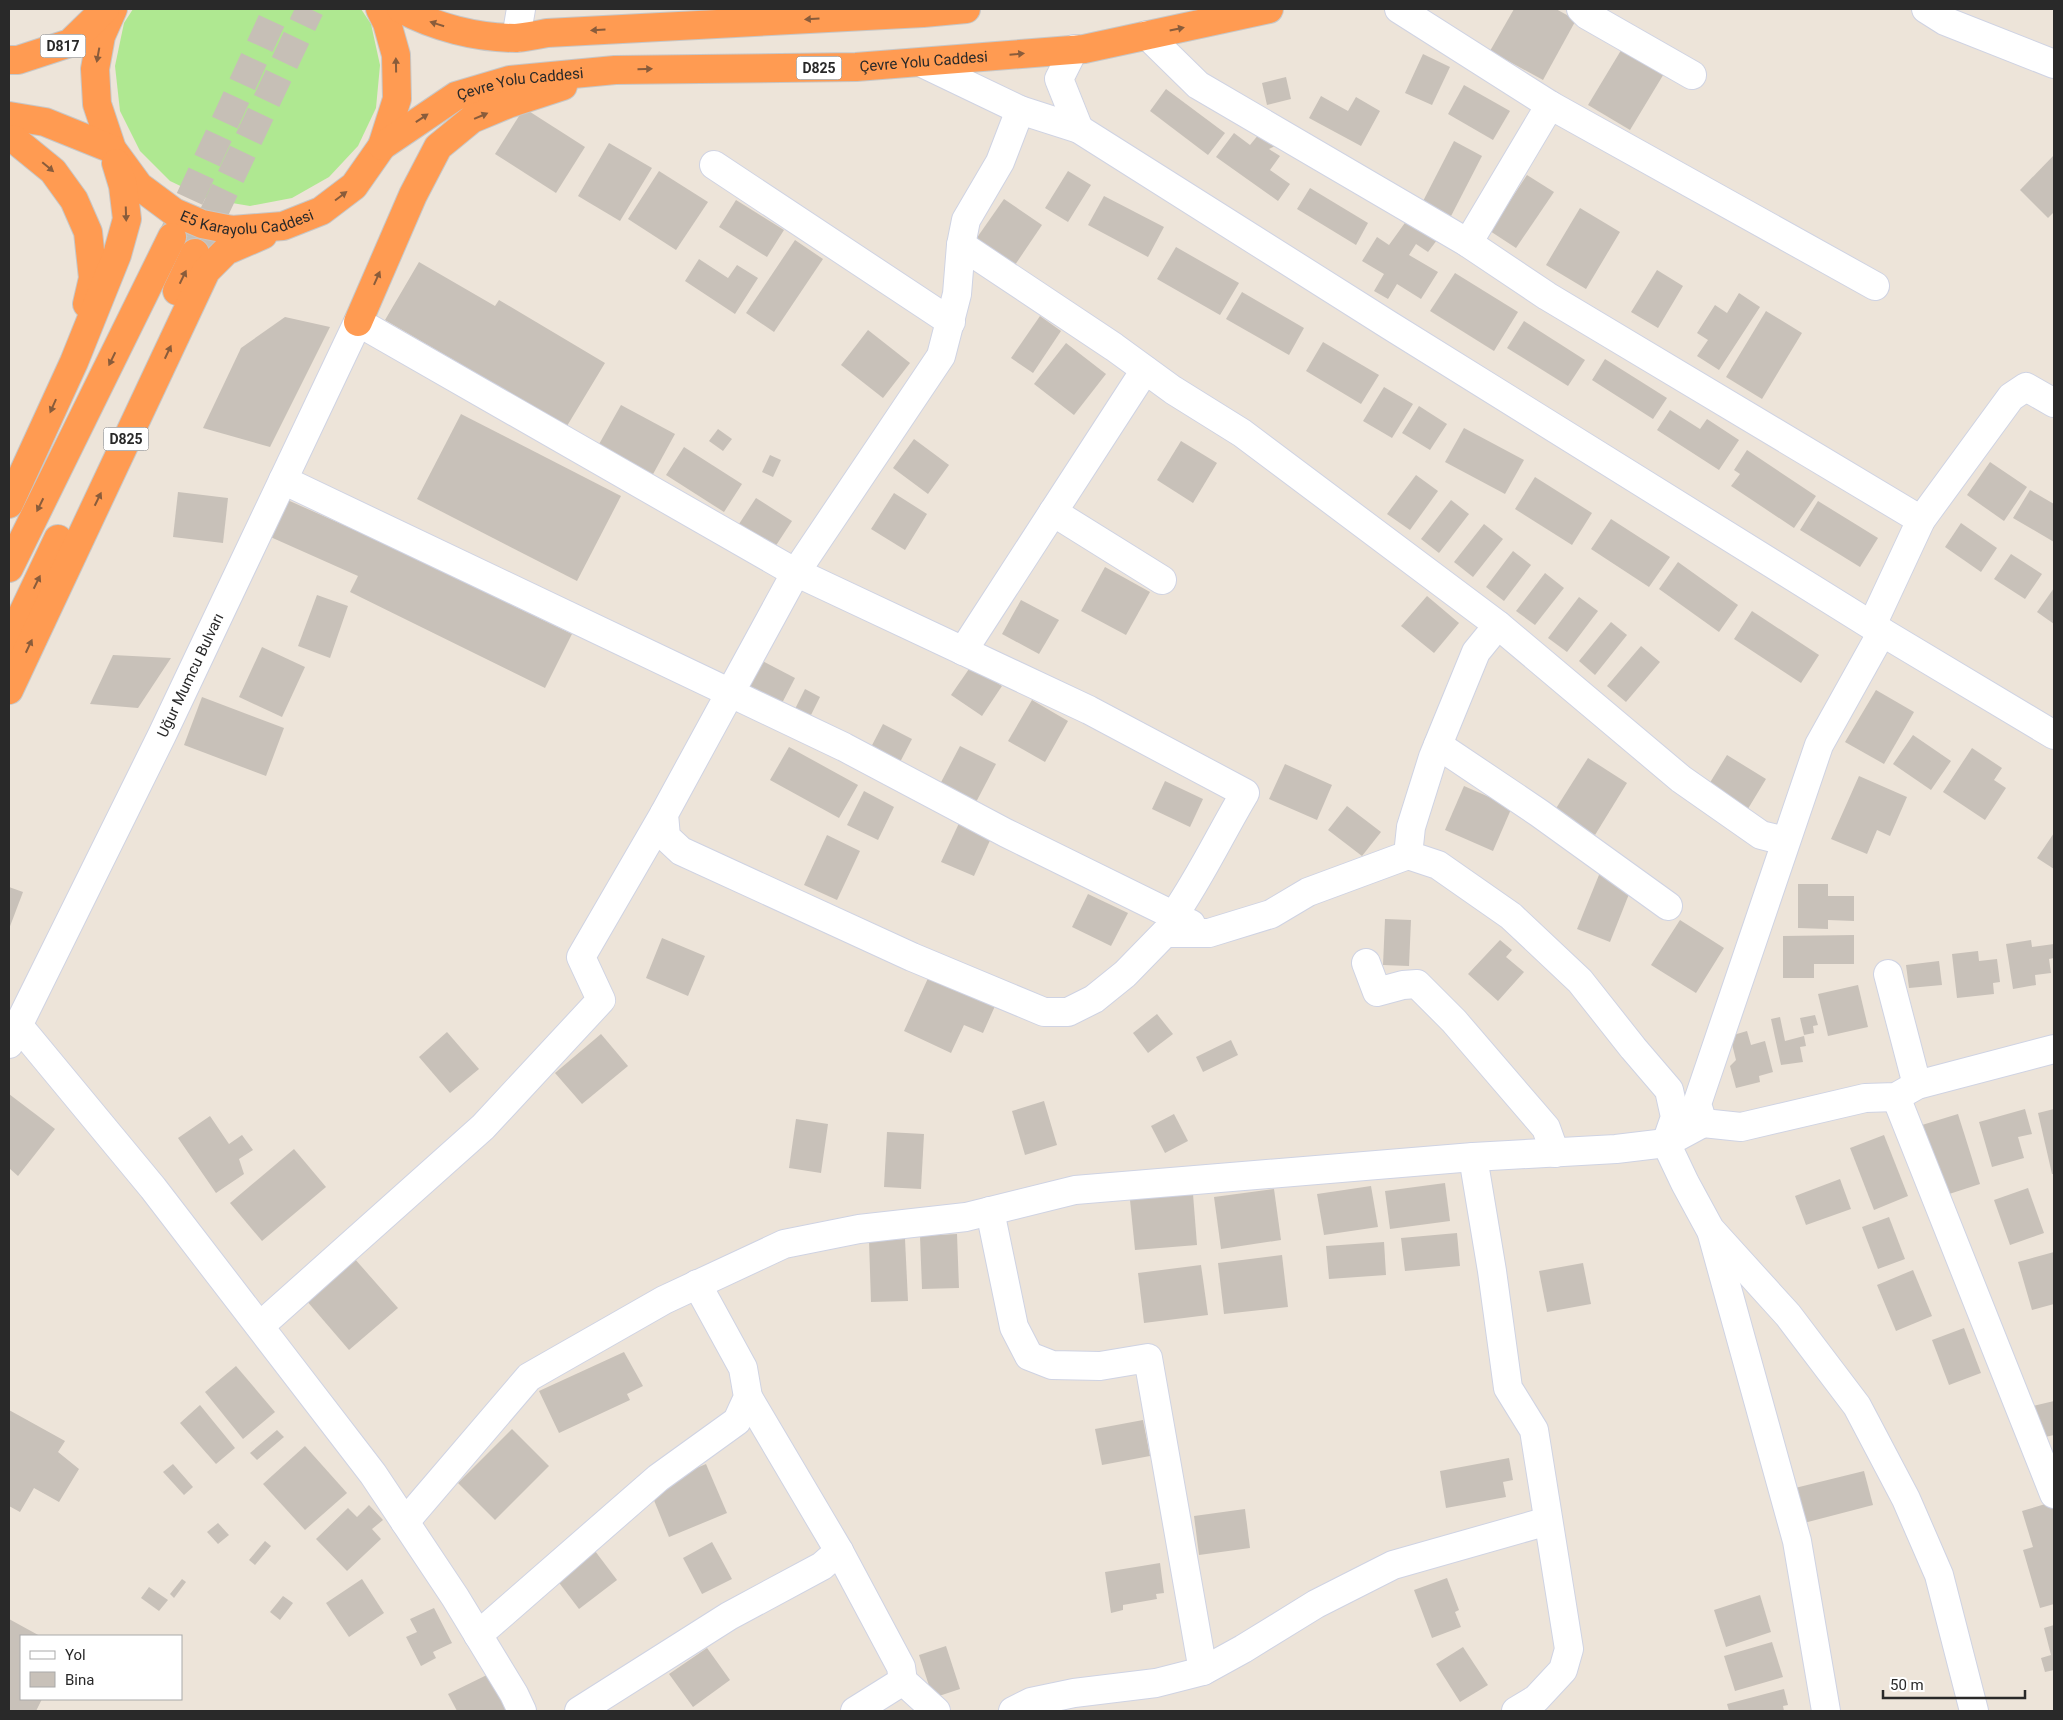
<svg xmlns="http://www.w3.org/2000/svg" width="2063" height="1720" font-family="Roboto,sans-serif">
<style>
.grass{fill:#afe891}
.building{fill:#c8c1b9}
.lines{fill:none;stroke-linecap:round;stroke-linejoin:round}
.highway-tunnel{stroke:#c6bfb6;stroke-width:28;stroke-dasharray:28 14;stroke-linecap:butt}
.minor-casing{stroke:#cfd3e3;stroke-width:30}
.highway-casing{stroke:#c7c7c7;stroke-width:30}
.minor{stroke:#fff;stroke-width:28}
.highway{stroke:#ff9b52;stroke-width:28}
.oneway{fill:#895c3b}
.labels{text-anchor:middle;stroke-width:4.5;stroke-linejoin:round;paint-order:stroke}
.shield{fill:#fff;stroke:#696969;stroke-width:1}
.shield-label{font-size:14px;font-weight:bold;fill:#292929}
.street-label{font-size:15px;fill:#292929;stroke:#fff}
</style>
<rect width="100%" height="100%" fill="#ede4d9"/>
<path class="grass" d="M133,9H361L371,24L380,65L376,108L358,146L329,177L292,198L250,206L208,199L170,181L140,151L120,111L115,66L124,23Z"/>
<g class="building">
<path d="M1514,9H1556L1576,20L1543,80L1490,51Z"/>
<path d="M1626,42L1668,67L1630,130L1588,105Z"/>
<path d="M1423,54L1450,67L1432,105L1405,93Z"/>
<path d="M1286,77L1291,99L1267,105L1262,83Z"/>
<path d="M1464,85L1510,111L1493,140L1448,114Z"/>
<path d="M1166,89L1225,133L1208,155L1150,111Z"/>
<path d="M1321,96L1348,111L1356,97L1380,111L1361,146L1309,118Z"/>
<path d="M524,108L585,147L556,193L495,154Z"/>
<path d="M1234,133L1250,145L1259,134L1275,146L1269,149L1280,156L1270,170L1290,184L1278,201L1216,157Z"/>
<path d="M1454,141L1482,156L1449,220L1421,205Z"/>
<path d="M609,143L652,168L620,221L578,196Z"/>
<path d="M2054,155V212L2048,218L2020,190Z"/>
<path d="M659,171L708,202L676,250L628,219Z"/>
<path d="M1068,171L1091,185L1068,222L1045,208Z"/>
<path d="M1527,175L1554,192L1516,248L1490,231Z"/>
<path d="M1310,188L1368,223L1356,245L1297,209Z"/>
<path d="M1104,196L1164,227L1148,257L1088,225Z"/>
<path d="M1004,199L1042,225L1015,265L976,239Z"/>
<path d="M736,200L784,230L767,257L719,227Z"/>
<path d="M1580,208L1620,232L1586,289L1546,265Z"/>
<path d="M1407,220L1437,240L1428,252L1416,244L1409,255L1438,272L1421,299L1397,284L1388,299L1374,291L1384,274L1362,261L1377,237L1389,245Z"/>
<path d="M795,240L823,259L774,332L746,313Z"/>
<path d="M1176,247L1239,283L1220,315L1157,279Z"/>
<path d="M699,259L728,278L737,265L758,278L735,314L685,281Z"/>
<path d="M419,262L495,306L499,300L605,363L567,426L385,320Z"/>
<path d="M1657,270L1683,286L1658,328L1631,312Z"/>
<path d="M1455,273L1518,312L1494,351L1430,311Z"/>
<path d="M1242,292L1304,328L1289,355L1226,319Z"/>
<path d="M1739,293L1760,307L1719,370L1697,356L1708,340L1697,333L1715,305L1727,313Z"/>
<path d="M1766,311L1802,333L1762,399L1726,377Z"/>
<path d="M1040,316L1061,331L1033,373L1011,358Z"/>
<path d="M285,317L330,327L270,447L203,428L241,348Z"/>
<path d="M1524,321L1585,360L1568,386L1507,348Z"/>
<path d="M868,330L910,363L883,398L841,365Z"/>
<path d="M1323,342L1379,375L1361,404L1306,371Z"/>
<path d="M1066,343L1106,374L1074,415L1034,384Z"/>
<path d="M1605,359L1667,398L1653,419L1592,380Z"/>
<path d="M1384,387L1413,404L1392,438L1363,421Z"/>
<path d="M621,405L675,434L652,476L598,446Z"/>
<path d="M1419,406L1447,424L1430,450L1402,433Z"/>
<path d="M1670,410L1700,429L1707,419L1739,440L1719,470L1657,430Z"/>
<path d="M461,414L621,496L577,581L417,499Z"/>
<path d="M1464,428L1524,460L1505,494L1445,462Z"/>
<path d="M718,429L732,439L723,451L709,441Z"/>
<path d="M914,439L949,465L928,494L893,468Z"/>
<path d="M1181,441L1217,463L1193,503L1157,480Z"/>
<path d="M684,447L742,484L724,512L666,475Z"/>
<path d="M1747,450L1816,496L1794,528L1731,486L1740,474L1734,470Z"/>
<path d="M770,455L781,460L773,477L762,472Z"/>
<path d="M1990,462L2027,487L2004,521L1967,495Z"/>
<path d="M1416,475L1438,491L1410,530L1387,514Z"/>
<path d="M1535,477L1592,513L1572,545L1515,509Z"/>
<path d="M2030,490L2054,504V542L2013,518Z"/>
<path d="M178,492L228,498L223,543L173,537Z"/>
<path d="M894,493L927,514L905,550L871,529Z"/>
<path d="M283,498L375,539L572,634L545,688L350,592L358,576L266,535Z"/>
<path d="M756,498L792,521L775,547L739,524Z"/>
<path d="M1451,500L1469,514L1439,553L1421,539Z"/>
<path d="M1818,501L1878,538L1860,567L1800,530Z"/>
<path d="M1611,519L1670,557L1649,587L1591,549Z"/>
<path d="M1961,523L1997,548L1981,572L1945,547Z"/>
<path d="M1484,524L1503,539L1473,577L1454,562Z"/>
<path d="M1513,551L1531,565L1504,601L1486,587Z"/>
<path d="M2011,554L2042,574L2025,599L1994,579Z"/>
<path d="M1678,562L1738,605L1719,632L1659,589Z"/>
<path d="M1105,567L1150,592L1126,635L1081,611Z"/>
<path d="M1545,573L1564,588L1535,625L1516,611Z"/>
<path d="M2054,588V624L2037,612Z"/>
<path d="M317,595L348,606L330,658L298,646Z"/>
<path d="M1427,596L1459,623L1434,653L1401,626Z"/>
<path d="M1579,597L1598,611L1567,652L1548,638Z"/>
<path d="M1021,600L1059,620L1039,654L1002,634Z"/>
<path d="M1752,611L1819,655L1801,683L1734,639Z"/>
<path d="M1611,622L1627,635L1595,675L1579,661Z"/>
<path d="M1641,646L1660,662L1626,702L1607,686Z"/>
<path d="M262,647L305,667L282,717L239,697Z"/>
<path d="M113,655L171,658L138,708L90,704Z"/>
<path d="M757,658L795,678L780,707L742,687Z"/>
<path d="M971,666L1002,686L982,716L951,695Z"/>
<path d="M805,689L820,697L809,719L794,711Z"/>
<path d="M1876,690L1914,712L1884,764L1845,742Z"/>
<path d="M202,697L284,728L266,776L184,745Z"/>
<path d="M1032,700L1068,721L1045,762L1008,741Z"/>
<path d="M883,724L912,739L898,766L869,751Z"/>
<path d="M1913,735L1951,761L1931,790L1893,764Z"/>
<path d="M960,746L996,764L974,806L938,788Z"/>
<path d="M789,747L858,785L839,818L770,780Z"/>
<path d="M1972,748L2002,768L1994,780L2006,788L1985,820L1943,792Z"/>
<path d="M1727,755L1766,779L1746,812L1706,789Z"/>
<path d="M1588,758L1627,783L1595,835L1555,810Z"/>
<path d="M1285,764L1332,785L1317,820L1269,799Z"/>
<path d="M1859,776L1907,797L1890,836L1877,830L1867,854L1831,839Z"/>
<path d="M1165,781L1203,799L1190,827L1152,809Z"/>
<path d="M1464,786L1512,807L1493,851L1445,830Z"/>
<path d="M864,791L894,807L878,840L847,825Z"/>
<path d="M1347,806L1381,832L1362,856L1328,830Z"/>
<path d="M960,821L992,836L974,876L941,862Z"/>
<path d="M2054,833V869L2037,858Z"/>
<path d="M827,835L860,851L837,900L804,885Z"/>
<path d="M1601,870L1633,884L1610,942L1577,929Z"/>
<path d="M1798,884H1828V896H1854V921L1828,920V929L1798,928Z"/>
<path d="M9,887L23,892L9,929Z"/>
<path d="M1088,894L1128,913L1111,946L1072,927Z"/>
<path d="M1385,919L1411,920L1409,966L1383,965Z"/>
<path d="M1680,920L1724,948L1696,993L1651,965Z"/>
<path d="M1854,935V964H1814V978H1783V936Z"/>
<path d="M662,938L705,956L688,996L646,978Z"/>
<path d="M1500,940L1512,950L1506,957L1524,972L1498,1001L1468,974Z"/>
<path d="M2031,940L2032,947L2054,944V958L2049,959L2051,973L2035,975L2036,985L2013,989L2006,944Z"/>
<path d="M1978,951L1979,961L1997,959L2000,982L1993,983L1994,994L1957,998L1952,954Z"/>
<path d="M1939,961L1942,985L1909,988L1906,965Z"/>
<path d="M929,976L995,1006L983,1033L964,1025L951,1053L904,1031Z"/>
<path d="M1858,985L1868,1027L1828,1036L1818,994Z"/>
<path d="M1157,1014L1173,1034L1148,1053L1133,1033Z"/>
<path d="M1815,1015L1818,1025L1813,1026L1814,1033L1804,1035L1800,1018Z"/>
<path d="M1780,1017L1785,1041L1804,1036L1806,1046L1800,1047L1803,1062L1781,1065L1771,1019Z"/>
<path d="M1747,1031L1751,1045L1765,1041L1773,1072L1759,1076L1760,1082L1736,1088L1730,1066L1736,1060L1730,1036Z"/>
<path d="M447,1032L479,1069L450,1093L419,1057Z"/>
<path d="M601,1034L628,1066L582,1104L555,1073Z"/>
<path d="M1231,1040L1238,1055L1203,1072L1196,1057Z"/>
<path d="M9,1094L55,1129L18,1176L9,1168Z"/>
<path d="M1044,1101L1057,1145L1025,1155L1012,1111Z"/>
<path d="M2025,1109L2032,1134L2018,1137L2024,1158L1992,1167L1979,1122Z"/>
<path d="M2054,1109V1174H2052L2038,1113Z"/>
<path d="M1174,1114L1188,1141L1165,1153L1151,1126Z"/>
<path d="M1958,1114L1980,1184L1943,1196L1922,1125Z"/>
<path d="M210,1116L229,1144L242,1135L253,1150L239,1159L244,1174L216,1193L178,1138Z"/>
<path d="M796,1119L828,1124L821,1173L789,1168Z"/>
<path d="M887,1132L924,1134L921,1189L884,1187Z"/>
<path d="M1884,1135L1908,1196L1874,1210L1850,1148Z"/>
<path d="M294,1149L326,1187L262,1241L230,1203Z"/>
<path d="M1840,1179L1851,1209L1806,1225L1795,1196Z"/>
<path d="M1445,1183L1450,1221L1390,1229L1385,1191Z"/>
<path d="M1371,1186L1378,1227L1324,1235L1317,1194Z"/>
<path d="M2028,1188L2044,1233L2010,1245L1994,1200Z"/>
<path d="M1274,1189L1281,1240L1221,1249L1214,1197Z"/>
<path d="M1193,1194L1197,1245L1135,1250L1130,1200Z"/>
<path d="M1889,1217L1905,1259L1878,1269L1862,1227Z"/>
<path d="M1457,1233L1460,1266L1405,1271L1401,1238Z"/>
<path d="M957,1234L959,1288L922,1289L920,1236Z"/>
<path d="M905,1239L908,1301L871,1302L869,1241Z"/>
<path d="M1384,1242L1386,1275L1329,1279L1326,1246Z"/>
<path d="M2054,1252V1304L2032,1310L2018,1262Z"/>
<path d="M1282,1255L1288,1307L1224,1314L1218,1263Z"/>
<path d="M354,1258L398,1308L349,1350L306,1300Z"/>
<path d="M1583,1263L1591,1304L1547,1312L1539,1271Z"/>
<path d="M1201,1265L1208,1315L1144,1323L1138,1273Z"/>
<path d="M1913,1270L1932,1316L1896,1331L1877,1285Z"/>
<path d="M1964,1328L1981,1373L1949,1385L1932,1340Z"/>
<path d="M624,1352L643,1386L627,1394L630,1400L559,1433L539,1391Z"/>
<path d="M236,1366L275,1412L243,1439L205,1392Z"/>
<path d="M2054,1401V1435L2041,1438L2033,1406Z"/>
<path d="M200,1405L235,1448L216,1464L180,1423Z"/>
<path d="M9,1410L65,1441L58,1452L79,1469L59,1502L34,1488L20,1512L9,1506Z"/>
<path d="M1143,1420L1150,1456L1102,1465L1095,1429Z"/>
<path d="M512,1429L549,1466L495,1520L458,1483Z"/>
<path d="M277,1430L284,1437L257,1460L250,1453Z"/>
<path d="M305,1446L347,1493L305,1530L263,1484Z"/>
<path d="M1509,1458L1513,1480L1503,1482L1506,1497L1446,1508L1440,1471Z"/>
<path d="M173,1464L193,1487L184,1495L163,1472Z"/>
<path d="M706,1464L727,1513L669,1537L649,1488Z"/>
<path d="M1864,1471L1873,1505L1804,1523L1795,1488Z"/>
<path d="M2052,1502L2054,1508V1604L2040,1608L2023,1550L2033,1547L2022,1511Z"/>
<path d="M369,1505L383,1520L372,1529L381,1539L347,1571L316,1539L348,1508L357,1517Z"/>
<path d="M1245,1509L1250,1548L1199,1555L1194,1516Z"/>
<path d="M218,1523L229,1535L218,1544L207,1532Z"/>
<path d="M265,1541L271,1546L255,1565L249,1560Z"/>
<path d="M712,1542L732,1579L702,1594L683,1558Z"/>
<path d="M592,1547L617,1580L579,1609L554,1576Z"/>
<path d="M1160,1563L1164,1593L1156,1594L1157,1599L1123,1605V1610L1111,1613L1105,1572Z"/>
<path d="M1447,1578L1459,1610L1455,1612L1461,1627L1432,1638L1414,1590Z"/>
<path d="M182,1579L186,1582L174,1598L170,1594Z"/>
<path d="M362,1579L384,1613L349,1637L326,1603Z"/>
<path d="M149,1587L168,1600L159,1611L141,1598Z"/>
<path d="M1760,1595L1771,1632L1726,1647L1714,1610Z"/>
<path d="M283,1596L293,1603L280,1620L270,1612Z"/>
<path d="M434,1608L452,1643L433,1652L436,1658L421,1666L406,1637L417,1632L410,1619Z"/>
<path d="M9,1619L40,1636H21V1699H42L36,1711H9Z"/>
<path d="M2054,1625V1670L2045,1672L2041,1658L2051,1655L2044,1628Z"/>
<path d="M1772,1642L1783,1677L1735,1691L1724,1656Z"/>
<path d="M946,1646L960,1689L933,1698L919,1655Z"/>
<path d="M1463,1647L1488,1685L1460,1702L1436,1664Z"/>
<path d="M707,1648L730,1680L693,1707L669,1674Z"/>
<path d="M495,1671L515,1711H457L448,1694Z"/>
<path d="M1784,1689L1788,1705L1783,1706L1784,1711H1729L1727,1704Z"/>
</g>
<g class="lines">
<g class="highway-tunnel">
<path d="M172,237L277,9"/>
<path d="M195,253L310,9"/>
</g>
<defs>
<g id="minor">
<path d="M1399,9L1550,105L1468,243"/>
<path d="M1581,9L1587,15L1692,75"/>
<path d="M1926,9L1945,21L2054,64"/>
<path d="M1147,35L1198,85L1468,243L1547,296L1921,520"/>
<path d="M516,38L521,9"/>
<path d="M1074,49L1059,79L1079,129"/>
<path d="M922,63L1020,110L1079,129L1389,325L1882,632L2054,735"/>
<path d="M1550,105L1875,286"/>
<path d="M1020,110L1000,162L966,220L961,245L957,294L941,356L796,572L664,814L666,837L681,851L912,957L1044,1012H1068L1094,999L1125,974L1165,933H1209L1271,914L1308,892L1408,855L1438,865L1511,916L1580,981L1633,1048L1669,1090L1675,1117L1666,1143L1685,1183L1710,1229L1788,1315L1857,1406L1906,1499L1939,1575L1974,1711"/>
<path d="M714,165L951,322"/>
<path d="M961,245L1114,347L1173,390L1242,433L1498,625L1681,779L1761,835L1785,841"/>
<path d="M283,480L844,747L1006,833L1191,924"/>
<path d="M1053,512L1162,580"/>
<path d="M1872,625L1921,520L2011,397L2026,387L2054,403"/>
<path d="M1882,632L1819,745L1701,1092L1697,1104L1703,1123L1741,1127L1865,1098L1896,1097L1917,1085L2054,1049"/>
<path d="M963,651L1145,370"/>
<path d="M1438,745L1539,813L1668,906"/>
<path d="M1408,855L1411,827L1433,757L1476,652L1498,625"/>
<path d="M1366,963L1377,992L1403,985L1417,984L1454,1021L1546,1128L1555,1153"/>
<path d="M1888,974L1917,1085"/>
<path d="M18,1025L153,1188L373,1474L455,1597L514,1694L522,1711"/>
<path id="s1" d="M9,1044L162,735L358,322L789,569L1089,710L1245,793C1221,833 1201,876 1174,915"/>
<path d="M1896,1097L2054,1494"/>
<path d="M1473,1157L1492,1271L1508,1388L1534,1430L1569,1649L1563,1670L1536,1699L1516,1711"/>
<path d="M990,1211L1014,1327L1029,1356L1052,1365L1100,1366L1148,1358L1203,1671"/>
<path d="M1712,1234L1797,1541L1826,1711"/>
<path d="M260,1326L483,1127L601,1000L581,957L664,814"/>
<path d="M748,1397L839,1551L901,1667L903,1681L936,1711"/>
<path d="M405,1522L529,1377L664,1300L784,1244L859,1229L966,1217L1075,1190L1473,1157L1616,1149L1666,1143L1703,1123"/>
<path d="M478,1635L658,1478L737,1421L748,1397L743,1368L697,1284"/>
<path d="M579,1711L729,1616L822,1566L839,1551"/>
<path d="M855,1711L903,1681"/>
<path d="M1013,1711L1031,1702L1074,1693L1156,1683L1203,1671L1243,1649L1316,1604L1393,1565L1548,1521"/>
</g>
<g id="highway">
<path id="s2" d="M113,9L101,36L95,69L97,104L112,149L139,186L174,212L202,224L232,230L283,226L321,211L354,186L382,146L397,99L396,55L387,23L380,9"/>
<path d="M401,9C435,27 476,38 516,38C526,37 537,35 547,33L923,13L966,9"/>
<path d="M9,60H18L70,43L105,9"/>
<path d="M9,116L45,122L112,149"/>
<path d="M9,139L15,140L53,171L74,200L88,232L93,278L87,304"/>
<path id="s3" d="M382,146L456,96L510,80L615,70L856,67L1084,49L1269,9"/>
<path d="M177,291L195,253"/>
<path d="M358,322L413,195L438,147L472,119L508,104L563,86"/>
<path d="M9,504L74,362L117,255L127,219L123,186L116,163"/>
<path d="M9,568L172,237"/>
<path d="M9,642L58,539"/>
<path d="M9,690L206,271L226,251L263,235"/>
</g>
</defs>
<use href="#minor" class="minor-casing"/>
<use href="#highway" class="highway-casing"/>
<use href="#minor" class="minor"/>
<use href="#highway" class="highway"/>
</g>
<defs><path id="oneway-solid" d="M-6-.8H1V-3.2L6.5 0L1 3.2V.8H-6Z" transform="scale(1.25)"/></defs>
<g class="oneway">
<use href="#oneway-solid" transform="translate(812 19) rotate(177)"/>
<use href="#oneway-solid" transform="translate(437 24) rotate(-162)"/>
<use href="#oneway-solid" transform="translate(1177 29) rotate(-12)"/>
<use href="#oneway-solid" transform="translate(598 30) rotate(177)"/>
<use href="#oneway-solid" transform="translate(1017 54) rotate(-5)"/>
<use href="#oneway-solid" transform="translate(98 55) rotate(100)"/>
<use href="#oneway-solid" transform="translate(396 65) rotate(-91)"/>
<use href="#oneway-solid" transform="translate(645 69) rotate(-1)"/>
<use href="#oneway-solid" transform="translate(481 116) rotate(-23)"/>
<use href="#oneway-solid" transform="translate(422 118) rotate(-34)"/>
<use href="#oneway-solid" transform="translate(48 167) rotate(40)"/>
<use href="#oneway-solid" transform="translate(341 196) rotate(-37)"/>
<use href="#oneway-solid" transform="translate(126 214) rotate(88)"/>
<use href="#oneway-solid" transform="translate(183 277) rotate(-64)"/>
<use href="#oneway-solid" transform="translate(377 278) rotate(-66)"/>
<use href="#oneway-solid" transform="translate(168 352) rotate(-65)"/>
<use href="#oneway-solid" transform="translate(112 359) rotate(116)"/>
<use href="#oneway-solid" transform="translate(53 406) rotate(114)"/>
<use href="#oneway-solid" transform="translate(98 499) rotate(-64)"/>
<use href="#oneway-solid" transform="translate(40 505) rotate(116)"/>
<use href="#oneway-solid" transform="translate(37 582) rotate(-64)"/>
<use href="#oneway-solid" transform="translate(29 646) rotate(-65)"/>
</g>
<g class="labels">
<g class="shield">
<rect x="40.5" y="34.5" width="45" height="23" rx="4"/>
<rect x="796.5" y="56.5" width="45" height="23" rx="4"/>
<rect x="103.5" y="427.5" width="45" height="23" rx="4"/>
</g>
<g class="shield-label">
<text x="63" y="51">D817</text>
<text x="819" y="73">D825</text>
<text x="126" y="444">D825</text>
</g>
<g class="street-label">
<text dy="5" stroke="none"><textPath href="#s3" startOffset="560">Çevre Yolu Caddesi</textPath></text>
<text dy="5" stroke="none"><textPath href="#s3" startOffset="155">Çevre Yolu Caddesi</textPath></text>
<text dy="5" stroke="none"><textPath href="#s2" startOffset="311">E5 Karayolu Caddesi</textPath></text>
<text dy="5" stroke="none"><textPath href="#s1" startOffset="411">Uğur Mumcu Bulvarı</textPath></text>
</g>
</g>
<rect width="2063" height="1720" fill="none" stroke="#292929" stroke-width="20"/>
<rect x="20" y="1635" width="162" height="65" fill="#ffffff" stroke="#a9a9a9"/>
<rect x="30" y="1651" width="25" height="8" fill="#ffffff" stroke="#a9a9a9"/>
<text x="65" y="1660" font-size="15" fill="#292929">Yol</text>
<rect x="30" y="1672" width="25" height="15" fill="#c8c1b9" stroke="#a9a9a9"/>
<text x="65" y="1685" font-size="15" fill="#292929">Bina</text>
<path d="M1883 1690v8h142v-8" fill="none" stroke="#292929" stroke-width="2.5"/>
<text x="1890" y="1690" font-size="15" fill="#292929" stroke="#ffffff" stroke-width="4" paint-order="stroke">50 m</text>
</svg>
